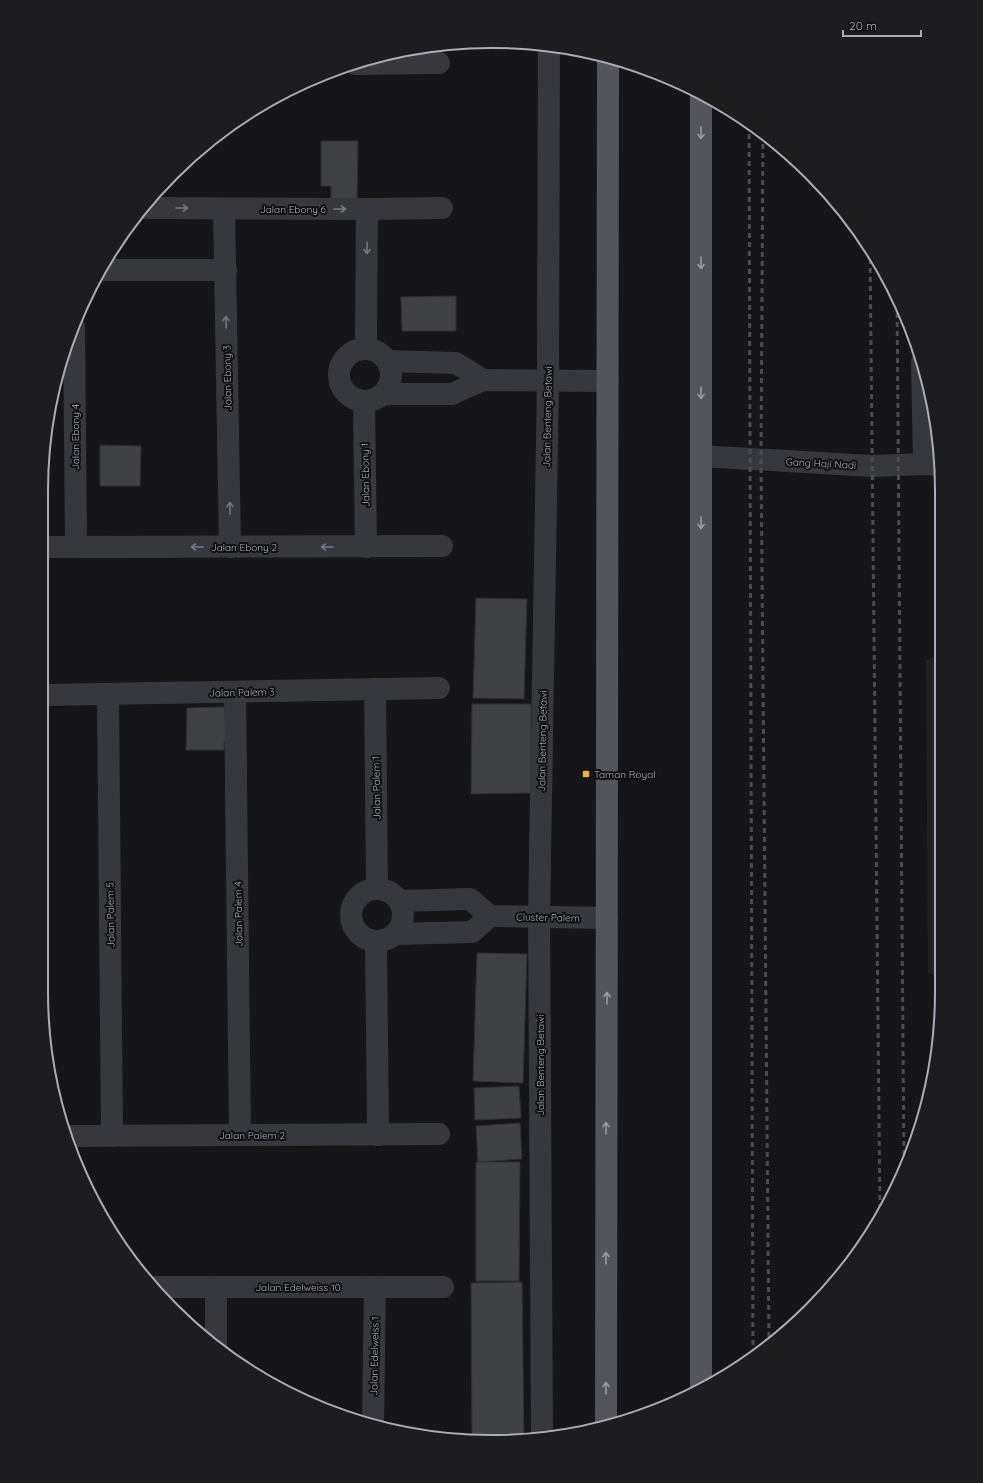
<svg xmlns="http://www.w3.org/2000/svg" width="983" height="1483" font-family="Quicksand,sans-serif">
<style>
.built{fill:#222225}
.building{fill:#404145;stroke:#303034}
.lines{fill:none;stroke-linecap:round;stroke-linejoin:round}
.minor{stroke:#37383d;stroke-width:22}
.major{stroke:#53555c;stroke-width:22}
.rail{stroke:#4a4c52;stroke-width:3;stroke-dasharray:5 4;stroke-linecap:butt}
.oneway{stroke:#979ba6}
.oneway2{stroke:#757881}
.poi-dot{fill:#f2b134;stroke:#111113;stroke-width:1.5}
.labels{text-anchor:middle;stroke-width:4;stroke-linejoin:round;paint-order:stroke}
.street-label{font-size:10px;fill:#a8adb8;stroke:#111113}
.poi-label{font-size:10px;fill:#a8adb8;stroke:#111113;text-anchor:start}
.rim{fill:none;stroke:#a8adb8;stroke-width:2}
</style>
<rect width="100%" height="100%" fill="#161618"/>
<path class="built" d="M940,655L938,976L928,973L926,660Z"/>
<g class="building">
<path d="M321,141H358L357,204H331V186H321Z"/>
<path d="M456,296V331H402L401,297Z"/>
<path d="M100,445L141,446L140,486H100Z"/>
<path d="M476,598L527,599L524,699L473,698Z"/>
<path d="M472,704H531V793L471,794Z"/>
<path d="M224,707L233,742H224V750H186L187,708Z"/>
<path d="M477,953L527,954L523,1083L473,1081Z"/>
<path d="M519,1086L521,1118L475,1120L474,1088Z"/>
<path d="M520,1123L522,1159L478,1162L476,1126Z"/>
<path d="M476,1162H520L519,1281H476Z"/>
<path d="M522,1282L524,1441H472L471,1283Z"/>
</g>
<g class="lines">
<g class="minor">
<path d="M355,64L439,63"/>
<path d="M143,208L367,209L442,208"/>
<path d="M224,209L230,547"/>
<path d="M102,270H226"/>
<path d="M74,327L76,547"/>
<path d="M366,348L367,209"/>
<circle cx="365" cy="375" r="26"/>
<path d="M388,361L456,363L483,380"/>
<path d="M922,362L924,464"/>
<path d="M384,394H452L483,380L608,381"/>
<path d="M364,402L366,547"/>
<path d="M701,456L872,466L924,464L941,465"/>
<path d="M45,547L442,546"/>
<path d="M375,689L377,888"/>
<path d="M235,692L240,1135"/>
<path d="M108,694L112,1136"/>
<path d="M45,695L439,688"/>
<circle cx="377" cy="915" r="26"/>
<path d="M400,901L470,899L490,916L607,918"/>
<path d="M396,934L472,932L490,916"/>
<path d="M376,942L378,1135"/>
<path d="M65,1136L439,1134"/>
<path d="M152,1287H443"/>
<path d="M216,1348V1287"/>
<path d="M373,1424L375,1287"/>
<path d="M542,1438L539,917L548,381L549,45"/>
</g>
<g class="major">
<path d="M701,94V1388"/>
<path d="M606,1427L608,58"/>
</g>
<g class="rail">
<path d="M749,125L753,1357"/>
<path d="M763,135L761,460L769,1346"/>
<path d="M870,250L880,1214"/>
<path d="M897,295L904,1170"/>
</g>
</g>
<defs><path id="oneway-shaft" d="M-6 0H5M1.5-3L5.5 0L1.5 3" fill="none" stroke-width="1.6" stroke-linecap="round" stroke-linejoin="round"/></defs>
<g class="oneway">
<use href="#oneway-shaft" transform="translate(701 133) rotate(90)"/>
<use href="#oneway-shaft" transform="translate(701 263) rotate(90)"/>
<use href="#oneway-shaft" transform="translate(701 393) rotate(90)"/>
<use href="#oneway-shaft" transform="translate(701 523) rotate(90)"/>
<use href="#oneway-shaft" transform="translate(607 998) rotate(-90)"/>
<use href="#oneway-shaft" transform="translate(606 1128) rotate(-90)"/>
<use href="#oneway-shaft" transform="translate(606 1258) rotate(-90)"/>
<use href="#oneway-shaft" transform="translate(606 1388) rotate(-90)"/>
</g>
<g class="oneway2">
<use href="#oneway-shaft" transform="translate(182 208)"/>
<use href="#oneway-shaft" transform="translate(340 209)"/>
<use href="#oneway-shaft" transform="translate(367 248) rotate(91)"/>
<use href="#oneway-shaft" transform="translate(226 322) rotate(-91)"/>
<use href="#oneway-shaft" transform="translate(230 508) rotate(-91)"/>
<use href="#oneway-shaft" transform="translate(197 547) rotate(180)"/>
<use href="#oneway-shaft" transform="translate(327 547) rotate(-180)"/>
</g>
<rect class="poi-dot" x="582" y="770" width="8" height="8" rx="2"/>
<g class="labels">
<g class="street-label">
<text x="293" y="213">Jalan Ebony 6</text>
<text transform="translate(227 378) rotate(-91)" y="4">Jalan Ebony 3</text>
<text transform="translate(547 417) rotate(-89)" y="4">Jalan Benteng Betawi</text>
<text transform="translate(75 437) rotate(-90)" y="4">Jalan Ebony 4</text>
<text transform="translate(821 463) rotate(3)" y="4">Gang Haji Nadi</text>
<text transform="translate(365 475) rotate(-91)" y="4">Jalan Ebony 1</text>
<text x="244" y="551">Jalan Ebony 2</text>
<text transform="translate(242 692) rotate(-1)" y="4">Jalan Palem 3</text>
<text transform="translate(542 741) rotate(-89)" y="4">Jalan Benteng Betawi</text>
<text transform="translate(376 788) rotate(-91)" y="4">Jalan Palem 1</text>
<text transform="translate(238 914) rotate(-91)" y="4">Jalan Palem 4</text>
<text transform="translate(110 915) rotate(-91)" y="4">Jalan Palem 5</text>
<text transform="translate(548 917) rotate(1)" y="4">Cluster Palem</text>
<text transform="translate(540 1065) rotate(-90)" y="4">Jalan Benteng Betawi</text>
<text x="252" y="1139">Jalan Palem 2</text>
<text x="298" y="1291">Jalan Edelweiss 10</text>
<text transform="translate(374 1356) rotate(-89)" y="4">Jalan Edelweiss 1</text>
</g>
<g class="poi-label">
<text x="594" y="778">Taman Royal</text>
</g>
</g>
<path d="M0 0H983V1483H0ZM491 48H492A443 443 0 0 1 935 491V992A443 443 0 0 1 492 1435H491A443 443 0 0 1 48 992V491A443 443 0 0 1 491 48Z" fill="#1d1d20" fill-rule="evenodd"/>
<path class="rim" d="M491 48H492A443 443 0 0 1 935 491V992A443 443 0 0 1 492 1435H491A443 443 0 0 1 48 992V491A443 443 0 0 1 491 48Z"/>
<path d="M843 30v6h78v-6" fill="none" stroke="#a8adb8" stroke-width="2"/>
<text x="849" y="30" font-size="12" fill="#a8adb8" stroke="#111113" stroke-width="3" paint-order="stroke">20 m</text>
</svg>
